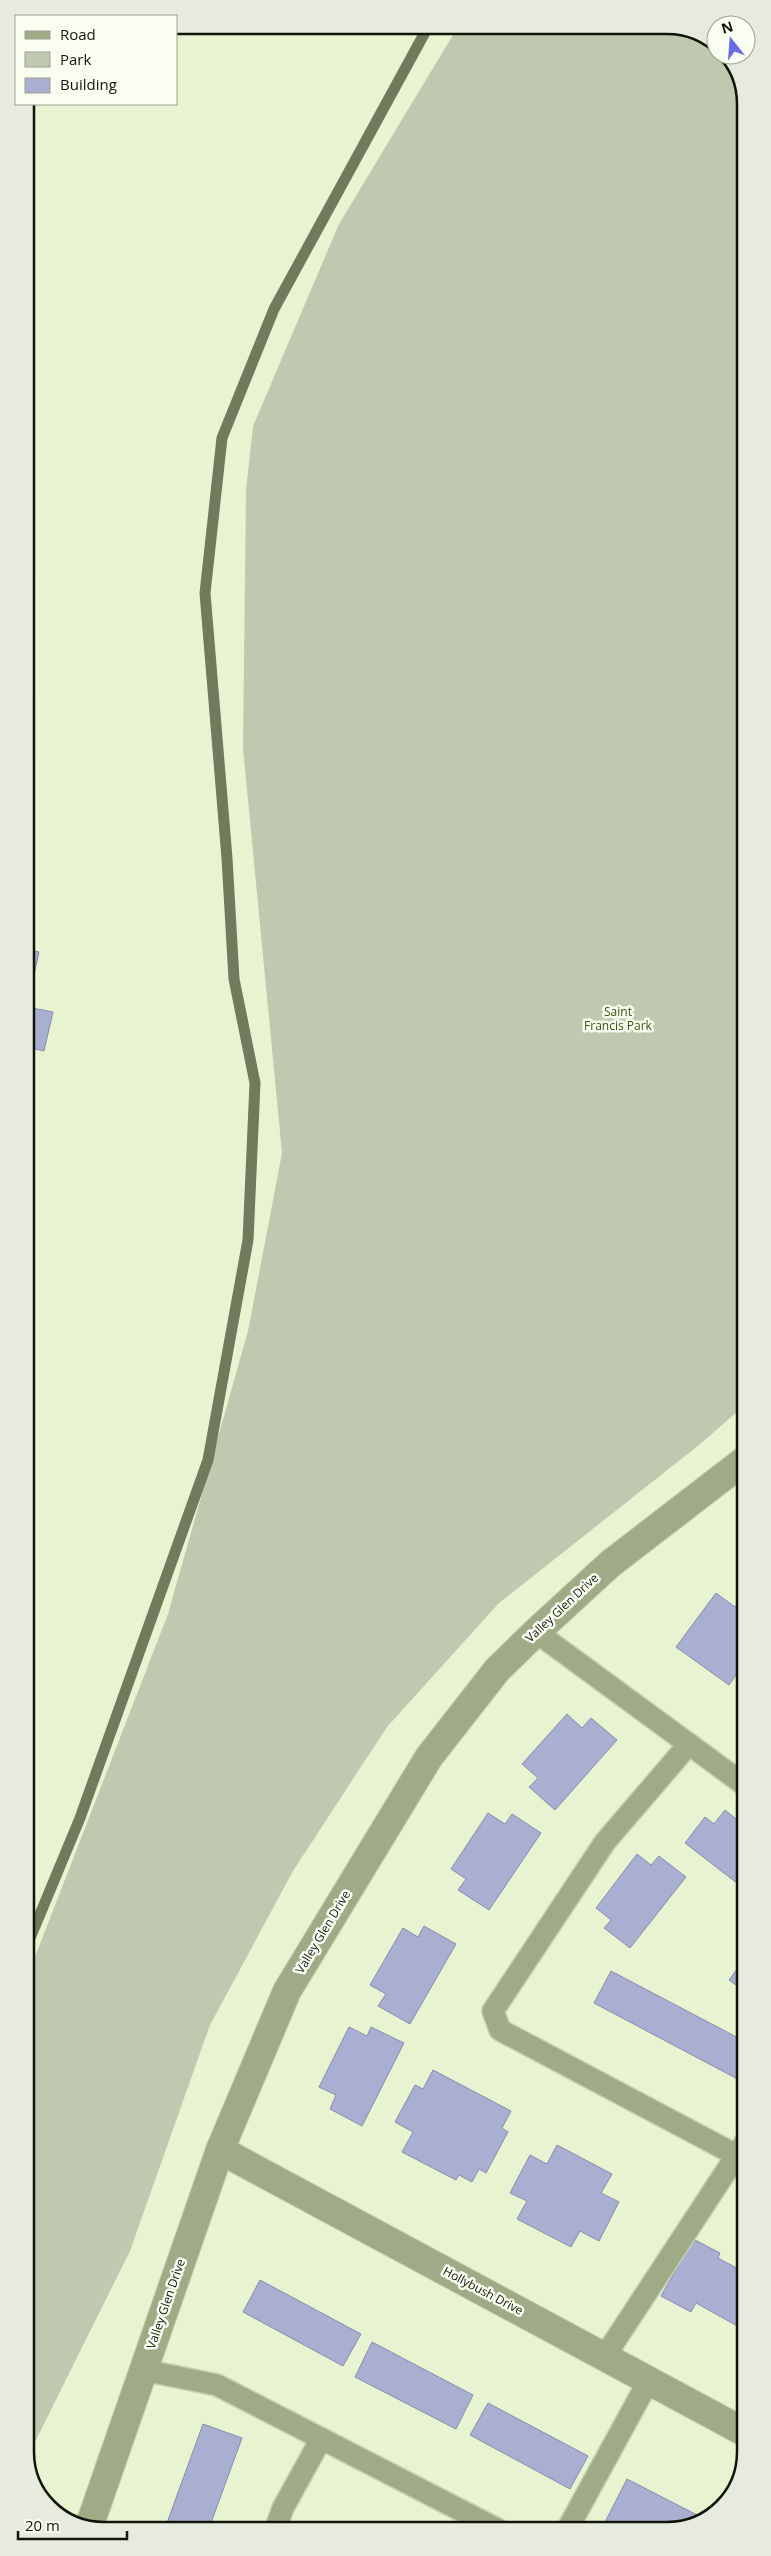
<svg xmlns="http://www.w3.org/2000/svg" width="771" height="2556" font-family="'Open Sans',sans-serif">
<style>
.green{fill:#c0c9af}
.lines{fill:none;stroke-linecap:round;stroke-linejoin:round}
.stream{stroke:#707a5c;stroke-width:11}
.building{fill:#a9afd0;stroke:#878dac}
.lane-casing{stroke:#c6d0b1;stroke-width:24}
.street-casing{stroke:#c6d0b1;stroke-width:30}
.lane{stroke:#9fab87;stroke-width:21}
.street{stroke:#9fab87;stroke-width:28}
.labels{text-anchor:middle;stroke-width:5;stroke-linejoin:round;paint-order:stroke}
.park-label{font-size:12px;fill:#3d4c10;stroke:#f9fef0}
.street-label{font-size:12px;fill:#111408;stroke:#f9fef0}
.rim{fill:none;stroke:#111408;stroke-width:2.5}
</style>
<rect width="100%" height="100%" fill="#e8f4d1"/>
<path class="green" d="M459,25L677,26L716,43V55H725L744,88L745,1405L699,1445L499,1603L387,1727L293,1871L210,2025L130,2251L27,2458L26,1980L168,1614L248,1331L282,1153L243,748L246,490L253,426L339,224Z"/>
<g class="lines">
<path class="stream" d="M26,1948L80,1818L208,1460L248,1240L255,1083L234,979L227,858L205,593L222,438L274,309L429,25"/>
</g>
<g class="building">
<path d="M25,542H29L25,559Z"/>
<path d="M26,949L39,952L27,1007L53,1012L44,1051L26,1047Z"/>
<path d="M745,1592V1662L729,1685L676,1647L716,1593L735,1607Z"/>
<path d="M567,1714L582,1728L591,1718L617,1740L555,1810L529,1787L538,1778L522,1764Z"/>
<path d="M725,1810L746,1827V1890L685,1843L705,1817L714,1824Z"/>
<path d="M488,1813L505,1824L512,1814L541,1833L489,1910L458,1890L466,1879L451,1869Z"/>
<path d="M637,1854L651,1865L659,1856L686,1877L630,1948L604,1928L611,1920L596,1908Z"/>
<path d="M424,1926L456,1944L410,2024L378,2006L386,1994L370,1985L403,1928L418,1937Z"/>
<path d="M746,1957V1992L729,1980Z"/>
<path d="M611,1971L746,2042L745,2083L594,2003Z"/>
<path d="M349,2027L367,2036L371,2027L404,2043L362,2126L330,2109L336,2095L319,2087Z"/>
<path d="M433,2070L511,2111L502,2128L508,2132L486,2173L479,2169L472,2182L459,2175L456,2180L402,2152L413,2132L395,2122L415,2085L423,2089Z"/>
<path d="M557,2145L612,2174L601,2193L619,2202L599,2241L580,2231L571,2247L517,2219L527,2201L510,2193L530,2155L547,2164Z"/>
<path d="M693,2239L720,2253L718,2258L746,2273V2340L737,2335L741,2328L696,2303L691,2312L661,2296Z"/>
<path d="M260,2280L361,2334L343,2366L243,2312Z"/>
<path d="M372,2342L473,2395L456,2429L355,2377Z"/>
<path d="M488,2403L588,2456L570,2489L470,2435Z"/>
<path d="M203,2424L242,2438L208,2531H164Z"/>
<path d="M627,2479L703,2518L683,2529L605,2530L602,2528Z"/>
<path d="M360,2523L374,2530H357Z"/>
</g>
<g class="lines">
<defs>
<g id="lane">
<path d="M536,1632L746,1786"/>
<path d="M689,1744L605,1842L493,2011L500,2030L736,2155"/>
<path d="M605,2356L746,2141"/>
<path d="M143,2370L217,2385L499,2530"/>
<path d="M275,2530L283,2508L321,2439"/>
<path d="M567,2530L649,2380"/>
</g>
<g id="street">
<path d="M220,2150L746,2433"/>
<path d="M89,2527L220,2150L287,1991L429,1757L497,1670L536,1632L610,1564L745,1460"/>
</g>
</defs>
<use href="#lane" class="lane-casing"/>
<use href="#street" class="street-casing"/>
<use href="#lane" class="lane"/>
<use href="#street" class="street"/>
</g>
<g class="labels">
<g class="park-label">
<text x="618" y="1016">Saint<tspan x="618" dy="14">Francis Park</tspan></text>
</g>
<g class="street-label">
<text transform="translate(562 1608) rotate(-43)" y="4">Valley Glen Drive</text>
<text transform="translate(323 1932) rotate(-59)" y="4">Valley Glen Drive</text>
<text transform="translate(483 2291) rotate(28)" y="4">Hollybush Drive</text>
<text transform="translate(166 2304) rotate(-71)" y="4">Valley Glen Drive</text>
</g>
</g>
<path d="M0 0H771V2556H0ZM104 34H667A70 70 0 0 1 737 104V2452A70 70 0 0 1 667 2522H104A70 70 0 0 1 34 2452V104A70 70 0 0 1 104 34Z" fill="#e6ebdd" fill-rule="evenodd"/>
<path class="rim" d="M104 34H667A70 70 0 0 1 737 104V2452A70 70 0 0 1 667 2522H104A70 70 0 0 1 34 2452V104A70 70 0 0 1 104 34Z"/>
<rect x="15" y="15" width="162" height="90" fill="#f9fef0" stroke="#9ca093"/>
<rect x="25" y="31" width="25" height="8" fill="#9fab87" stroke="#9ca093"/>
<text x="60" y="40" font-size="15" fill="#111408">Road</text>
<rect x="25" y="52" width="25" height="15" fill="#c0c9af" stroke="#9ca093"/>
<text x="60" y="65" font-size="15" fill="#111408">Park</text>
<rect x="25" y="78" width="25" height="15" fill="#a9afd0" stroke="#9ca093"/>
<text x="60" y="90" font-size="15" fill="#111408">Building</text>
<g transform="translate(731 40) rotate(343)"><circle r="24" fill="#f9fef0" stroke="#9ca093"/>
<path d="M0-4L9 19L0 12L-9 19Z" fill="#666ce5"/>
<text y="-8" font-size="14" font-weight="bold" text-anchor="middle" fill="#111408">N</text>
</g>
<path d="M18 2531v8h109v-8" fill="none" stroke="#111408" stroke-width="2.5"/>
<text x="25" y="2531" font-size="15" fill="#111408" stroke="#f9fef0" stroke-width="4" paint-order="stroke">20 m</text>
</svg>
